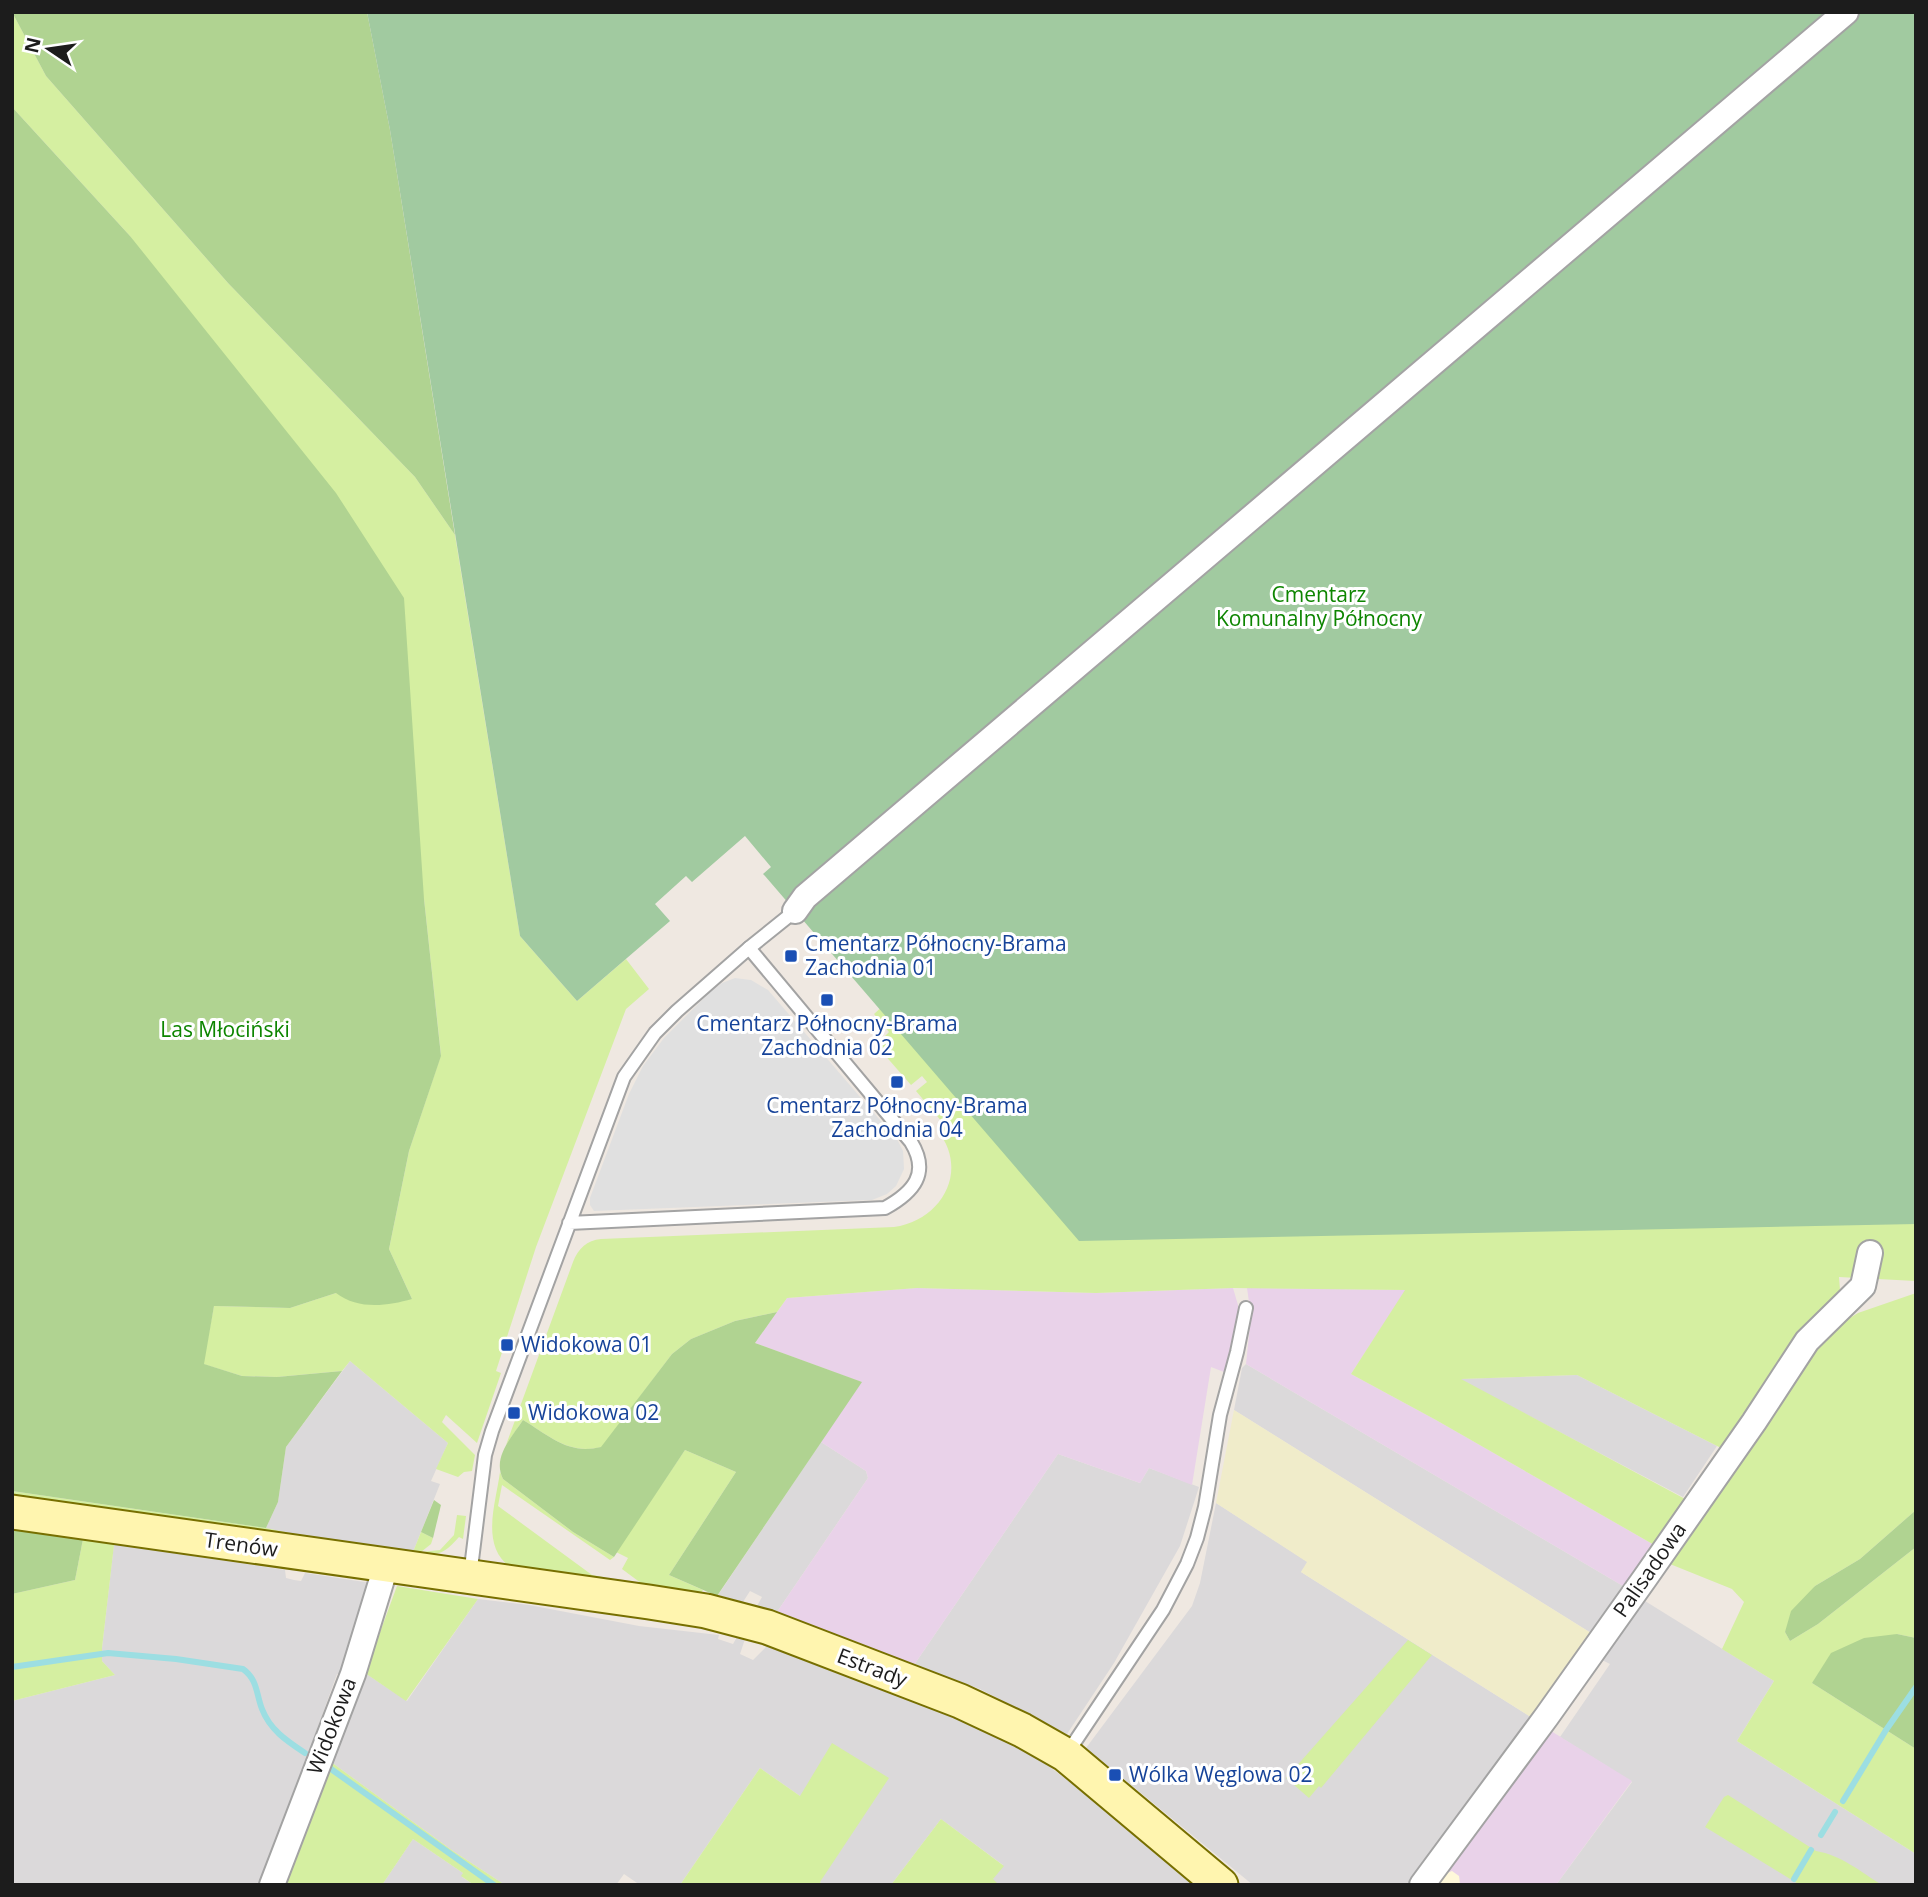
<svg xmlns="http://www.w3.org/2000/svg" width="1928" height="1897" font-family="'Open Sans',sans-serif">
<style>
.residential{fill:#dbd9da}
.industrial{fill:#e9d2e9}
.education{fill:#fff8da}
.farmland{fill:#f0ecca}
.grass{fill:#d5efa1}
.forest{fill:#b0d391}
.cemetery{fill:#a1caa0}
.parking{fill:#e0e0e0}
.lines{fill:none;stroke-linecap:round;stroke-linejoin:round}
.stream{stroke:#9cdee2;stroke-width:6}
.lane-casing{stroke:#a3a3a3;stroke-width:16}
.street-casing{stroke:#a3a3a3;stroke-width:28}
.secondary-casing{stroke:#776f00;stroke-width:37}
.lane{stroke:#fff;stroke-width:12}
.street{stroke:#fff;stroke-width:24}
.secondary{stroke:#fff5af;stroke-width:33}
.transit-dot{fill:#1a4fb4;stroke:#fff;stroke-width:2.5}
.labels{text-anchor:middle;stroke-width:6;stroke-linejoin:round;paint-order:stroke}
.park-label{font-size:21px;fill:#0d8500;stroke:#fff}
.transit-label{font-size:21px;fill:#164399;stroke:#fff;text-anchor:start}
.street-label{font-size:21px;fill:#1c1c1c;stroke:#fff}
</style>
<rect width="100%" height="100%" fill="#efe8e1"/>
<g class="residential">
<path d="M350,1361L448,1443L431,1481L440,1484L413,1552L311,1538L266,1528L278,1502L286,1447Z"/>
<path d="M1246,1364L1623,1586L1591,1633L1234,1410L1242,1368Z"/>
<path d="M1577,1375L1717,1446L1683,1497L1459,1379Z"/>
<path d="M821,1442L866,1471L868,1478L777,1612L757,1606L762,1597L750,1591L743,1602L718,1595Z"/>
<path d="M1058,1454L1140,1483L1149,1468L1199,1487L1180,1546L1114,1663L1067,1734L980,1689L914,1665Z"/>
<path d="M1216,1503L1308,1562L1301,1572L1534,1719L1410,1885H1253L1086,1748L1192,1606L1200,1583Z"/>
<path d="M114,1544L285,1570L286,1578L294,1580L301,1581L305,1573L371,1583L344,1675L337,1674L261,1885H12V1701L115,1675L102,1661V1648Z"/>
<path d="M478,1599L529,1605L639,1626L719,1635L718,1639L733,1644L737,1637L745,1639L740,1654L753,1660L768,1645L789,1651L967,1721L1035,1756L1070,1782L1194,1885H999L992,1880L1003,1865L941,1819L891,1885H823L820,1882L800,1796L760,1768L680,1885H640L624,1874L616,1885H505L453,1851L331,1762L365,1673L407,1701Z"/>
<path d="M1645,1601L1774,1681L1737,1741L1916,1854V1885H1556L1632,1782L1560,1737L1610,1664L1602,1660Z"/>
<path d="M413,1839L463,1873L462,1877L474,1885H382Z"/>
</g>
<g class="industrial">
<path d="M917,1288L1096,1293L1233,1288L1238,1305V1326L1234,1346L1224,1372L1211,1367L1192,1485L1149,1468L1140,1483L1058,1454L914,1665L777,1612L868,1478L866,1471L821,1442L861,1382L755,1343L787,1298Z"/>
<path d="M1247,1288L1406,1290L1351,1374L1436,1420L1656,1546L1623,1586L1246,1364L1251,1316Z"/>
<path d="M1551,1731L1632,1781L1556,1885H1460L1459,1876L1444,1874Z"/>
</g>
<path class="education" d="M1452,1871L1459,1876L1460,1885H1437L1444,1874Z"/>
<path class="farmland" d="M1234,1410L1591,1633L1534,1719L1301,1572L1307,1562L1216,1503Z"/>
<g class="grass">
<path d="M12,12L46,76L228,283L415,477L455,535L520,936L577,1001L626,959L649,989L626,1009L536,1247L496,1371L501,1373L477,1443L446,1415L442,1422L475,1455L472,1471L464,1472L458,1477L436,1469L448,1443L350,1361L342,1371L277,1377L242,1376L203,1364L214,1306L290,1308L336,1293L412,1299L389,1249L409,1151L441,1055L424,899L130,236L12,107Z"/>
<path d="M919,973L1916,1169V1281L1839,1277L1840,1290L1832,1310L1742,1429L1721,1448L1577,1375L1461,1379L1687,1500L1656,1546L1436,1420L1351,1374L1405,1290L1233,1288L1096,1293L917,1288L787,1298L777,1312L735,1321L691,1339L672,1354L602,1447C568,1455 550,1436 523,1420L506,1445L573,1262C578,1249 587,1240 601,1239L894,1227C942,1220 970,1170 937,1130L943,1123L916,1091L927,1082L922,1076L911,1085L876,1045L889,1032L874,1014Z"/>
<path d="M1916,1293V1510L1860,1559L1815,1586L1785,1632L1790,1641L1818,1624L1916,1547V1638L1897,1634L1812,1683L1916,1749V1854L1737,1741L1774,1681L1722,1649L1744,1602L1732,1589L1665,1562L1822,1335L1858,1313Z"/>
<path d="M685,1450L736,1472L669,1575L703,1590L696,1600L649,1589L622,1569L628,1558L616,1552Z"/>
<path d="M500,1472L503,1479L573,1532L614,1557L610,1560L502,1485L498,1506L592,1575L603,1577L607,1581L510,1567C480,1545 496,1503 500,1472Z"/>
<path d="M12,1491L266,1528L304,1536L302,1540L12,1502Z"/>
<path d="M457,1515L466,1516L463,1539L459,1537C442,1556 437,1556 413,1552L421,1532L433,1538L431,1544L421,1552L440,1550L454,1535Z"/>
<path d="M12,1528L123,1543V1545H114L102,1648V1661L115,1675L12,1701V1594L75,1580L83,1539Z"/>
<path d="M397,1586L478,1599L406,1701L365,1673Z"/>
<path d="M1408,1640L1432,1655L1321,1788L1319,1786L1309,1798L1286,1778Z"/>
<path d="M832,1743L889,1778L820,1882L823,1885H680L760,1768L800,1796Z"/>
<path d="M331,1762L453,1851L505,1885H474L461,1876L463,1873L413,1839L382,1885H285Z"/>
<path d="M1728,1795L1816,1851C1841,1855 1861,1872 1882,1885H1800L1705,1827L1724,1797Z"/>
<path d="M941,1819L1004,1866L993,1879L999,1885H891Z"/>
</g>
<g class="forest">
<path d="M12,12H367L390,130L455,535L415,477L228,283L46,76Z"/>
<path d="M12,107L130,236L336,493L404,598L424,899L441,1056L409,1151L389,1249L412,1299C387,1306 358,1310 336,1293L290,1308L214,1306L204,1364L242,1376L277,1377L342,1371L286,1447L278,1502L266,1528L12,1491Z"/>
<path d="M777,1312L755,1343L862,1382L717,1596L669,1575L736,1472L685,1450L614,1557L573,1532L503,1479C492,1457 512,1437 523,1420C550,1436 568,1455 601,1447L672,1354L691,1339L735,1321Z"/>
<path d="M434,1500L441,1505L433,1538L421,1532Z"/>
<path d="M1916,1510V1547L1818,1624L1790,1641L1785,1632L1791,1611L1815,1586L1860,1559Z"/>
<path d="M12,1528L83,1539L75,1580L12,1594Z"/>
<path d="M1897,1634L1916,1638V1749L1812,1683L1831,1653L1864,1638Z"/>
</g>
<path class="cemetery" d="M367,12H1916V1224L1079,1241L765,876L763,874L771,867L745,836L692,882L686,876L655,904L670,921L577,1001L520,936L390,130Z"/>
<path class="parking" d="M735,978L751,980L768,990L898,1141L903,1151L904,1169L896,1186L887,1194L872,1200L594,1211L590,1205V1198L629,1094L643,1066L664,1038L710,992L722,983Z"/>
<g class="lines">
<g class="stream">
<path d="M12,1667L108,1653L176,1659L243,1669C258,1680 256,1694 262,1709C270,1730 287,1741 305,1753"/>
<path d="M331,1769L494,1885"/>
<path d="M1843,1801L1886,1730L1916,1687"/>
<path d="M1821,1835L1835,1812"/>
<path d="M1794,1879L1811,1850"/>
</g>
<defs>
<g id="lane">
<path d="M749,948L795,911"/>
<path d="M470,1576L485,1455L492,1431L624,1077L655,1033L677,1011L749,948L911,1142C930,1173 914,1192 885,1208L569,1223"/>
<path d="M1066,1755L1163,1610L1187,1564L1197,1538L1205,1507L1220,1415L1237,1352L1246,1308"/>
</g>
<g id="street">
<path d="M795,911L805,897L1846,12"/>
<path d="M272,1885L353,1674L386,1566"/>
<path d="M1422,1885L1547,1716L1645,1578L1754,1422L1807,1341L1863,1286L1870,1253"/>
</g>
<path id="secondary" d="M12,1512L649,1602L706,1611L767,1627L960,1701L1022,1730L1066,1755L1221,1885"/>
</defs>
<use href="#lane" class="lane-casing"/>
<use href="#street" class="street-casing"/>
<use href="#secondary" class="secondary-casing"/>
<use href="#lane" class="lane"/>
<use href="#street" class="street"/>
<use href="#secondary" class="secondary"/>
</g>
<g class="transit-dot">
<rect x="784" y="949" width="14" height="14" rx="3.5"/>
<rect x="820" y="993" width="14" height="14" rx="3.5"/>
<rect x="890" y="1075" width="14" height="14" rx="3.5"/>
<rect x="500" y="1338" width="14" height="14" rx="3.5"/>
<rect x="507" y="1406" width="14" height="14" rx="3.5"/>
<rect x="1108" y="1768" width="14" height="14" rx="3.5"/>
</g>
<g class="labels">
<g class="park-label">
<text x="1319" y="602">Cmentarz<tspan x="1319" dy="24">Komunalny Północny</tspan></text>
<text x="225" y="1037">Las Młociński</text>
</g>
<g class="transit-label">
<text x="805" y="951">Cmentarz Północny-Brama<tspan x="805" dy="24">Zachodnia 01</tspan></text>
<text x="827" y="1031" text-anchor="middle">Cmentarz Północny-Brama<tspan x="827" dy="24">Zachodnia 02</tspan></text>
<text x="897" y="1113" text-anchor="middle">Cmentarz Północny-Brama<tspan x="897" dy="24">Zachodnia 04</tspan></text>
<text x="521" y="1352">Widokowa 01</text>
<text x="528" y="1420">Widokowa 02</text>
<text x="1129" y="1782">Wólka Węglowa 02</text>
</g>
<g class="street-label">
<text transform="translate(241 1545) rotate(8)" y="7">Trenów</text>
<text transform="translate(1650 1570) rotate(-55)" y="7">Palisadowa</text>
<text transform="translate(872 1668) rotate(21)" y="7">Estrady</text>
<text transform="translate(332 1726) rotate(-69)" y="7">Widokowa</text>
</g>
</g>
<rect width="1928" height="1897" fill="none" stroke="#1c1c1c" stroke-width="28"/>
<g transform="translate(49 49) rotate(283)" stroke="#ffffff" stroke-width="5" paint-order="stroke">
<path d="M0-5L12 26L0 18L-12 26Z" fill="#1c1c1c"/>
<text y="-10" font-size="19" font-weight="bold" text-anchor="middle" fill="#1c1c1c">N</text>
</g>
</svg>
